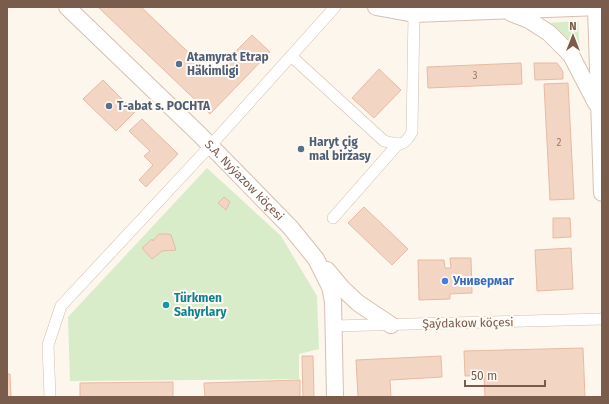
<svg xmlns="http://www.w3.org/2000/svg" width="609" height="404" font-family="'Fira Sans',sans-serif">
<style>
.green{fill:#d8ecc9}
.building{fill:#f3d5c3;stroke:#e6bba3}
.lines{fill:none;stroke-linecap:round;stroke-linejoin:round}
.street-casing{stroke:#d1beb0;stroke-width:12}
.secondary-casing{stroke:#d6c0b0;stroke-width:18}
.street{stroke:#fff;stroke-width:11}
.secondary{stroke:#fff;stroke-width:16}
.service-dot{fill:#5c6f8a;stroke:#fffaf3;stroke-width:1.5}
.shop-dot{fill:#3f7fe0;stroke:#fffaf3;stroke-width:1.5}
.culture-dot{fill:#0f9aa8;stroke:#fffaf3;stroke-width:1.5}
.labels{text-anchor:middle;stroke-width:4;stroke-linejoin:round;paint-order:stroke}
.number-label{font-size:10px;fill:#987a6a}
.service-label{font-size:12px;font-weight:bold;fill:#4e5e75;stroke:#fffaf3;text-anchor:start}
.street-label{font-size:12px;fill:#7a5c4d;stroke:#fffaf3}
.shop-label{font-size:12px;font-weight:bold;fill:#366cbe;stroke:#fffaf3;text-anchor:start}
.culture-label{font-size:12px;font-weight:bold;fill:#0d838f;stroke:#fffaf3;text-anchor:start}
</style>
<rect width="100%" height="100%" fill="#fdf6ec"/>
<g class="green">
<path d="M578,21L580,52L547,23Z"/>
<path d="M207,168L281,236L317,296L319,349L299,354V379L70,381L68,317Z"/>
</g>
<g class="building">
<path d="M98,7H141L212,75L252,35L270,52L210,114Z"/>
<path d="M521,63L522,84L428,88L427,67Z"/>
<path d="M534,63H557L560,67L563,72V79L535,80Z"/>
<path d="M379,69L401,90L374,118L352,98Z"/>
<path d="M103,80L135,112L116,131L83,99Z"/>
<path d="M568,83L574,199L550,200L544,84Z"/>
<path d="M142,119L178,154L146,187L139,180L153,165L144,156L150,151L129,131Z"/>
<path d="M224,197L230,202L226,210L218,203Z"/>
<path d="M364,207L408,249L392,265L348,223Z"/>
<path d="M553,218H570L571,237L553,238Z"/>
<path d="M159,234H168L171,235L176,250L162,251L152,259L142,248L152,239L153,241Z"/>
<path d="M571,248L573,289L537,291L535,250Z"/>
<path d="M450,258H471L472,293L450,294V299L419,300L418,260H444L445,268H451Z"/>
<path d="M583,348L585,397H485L484,375L465,376L464,351Z"/>
<path d="M302,356H313L314,397H303Z"/>
<path d="M441,356L442,377L390,380L391,397H358L356,360Z"/>
<path d="M7,374H10L11,397H7Z"/>
<path d="M300,380V397H205L204,383Z"/>
<path d="M173,382V397H80V383Z"/>
</g>
<g class="lines">
<defs>
<g id="street">
<path d="M291,56L384,141C400,145 404,147 412,132L414,14"/>
<path d="M333,218L398,144"/>
<path d="M333,326L602,319"/>
<path d="M50,397L48,345L61,306L211,145L335,7"/>
</g>
<g id="secondary">
<path id="s1" d="M67,7L200,135L290,227L316,259L330,287L333,301L335,397"/>
<path d="M376,7L414,14L599,7"/>
<path d="M596,7L602,193"/>
<path d="M511,13L529,20L549,33L571,55L596,103"/>
<path d="M327,270L342,288L358,303L391,325"/>
</g>
</defs>
<use href="#street" class="street-casing"/>
<use href="#secondary" class="secondary-casing"/>
<use href="#street" class="street"/>
<use href="#secondary" class="secondary"/>
</g>
<g class="service-dot">
<circle cx="179" cy="64" r="4"/>
<circle cx="109" cy="106" r="4"/>
<circle cx="301" cy="149" r="4"/>
</g>
<circle class="shop-dot" cx="445" cy="281" r="4"/>
<circle class="culture-dot" cx="166" cy="305" r="4"/>
<g class="labels">
<g class="number-label">
<text x="475" y="79">3</text>
<text x="559" y="146">2</text>
</g>
<g class="service-label">
<text x="187" y="61">Atamyrat Etrap<tspan x="187" dy="14">Häkimligi</tspan></text>
<text x="117" y="110">T-abat s. POCHTA</text>
<text x="309" y="146">Haryt çig<tspan x="309" dy="14">mal biržasy</tspan></text>
</g>
<g class="street-label">
<text dy="4" stroke="none"><textPath href="#s1" startOffset="248">S.A. Nyýazow köçesi</textPath></text>
<text transform="translate(468 323) rotate(-1)" y="4">Şaýdakow köçesi</text>
</g>
<g class="shop-label">
<text x="453" y="285">Универмаг</text>
</g>
<g class="culture-label">
<text x="174" y="302">Türkmen<tspan x="174" dy="14">Sahyrlary</tspan></text>
</g>
</g>
<rect width="609" height="404" fill="none" stroke="#7a5c4d" stroke-width="16"/>
<g transform="translate(573 36)" stroke="#fffaf3" stroke-width="3" paint-order="stroke">
<path d="M0-3L7 15L0 10L-7 15Z" fill="#7a5c4d"/>
<text y="-6" font-size="11" font-weight="bold" text-anchor="middle" fill="#7a5c4d">N</text>
</g>
<path d="M465 380v6h80v-6" fill="none" stroke="#7a5c4d" stroke-width="2"/>
<text x="471" y="380" font-size="12" fill="#7a5c4d" stroke="#fffaf3" stroke-width="3" paint-order="stroke">50 m</text>
</svg>
